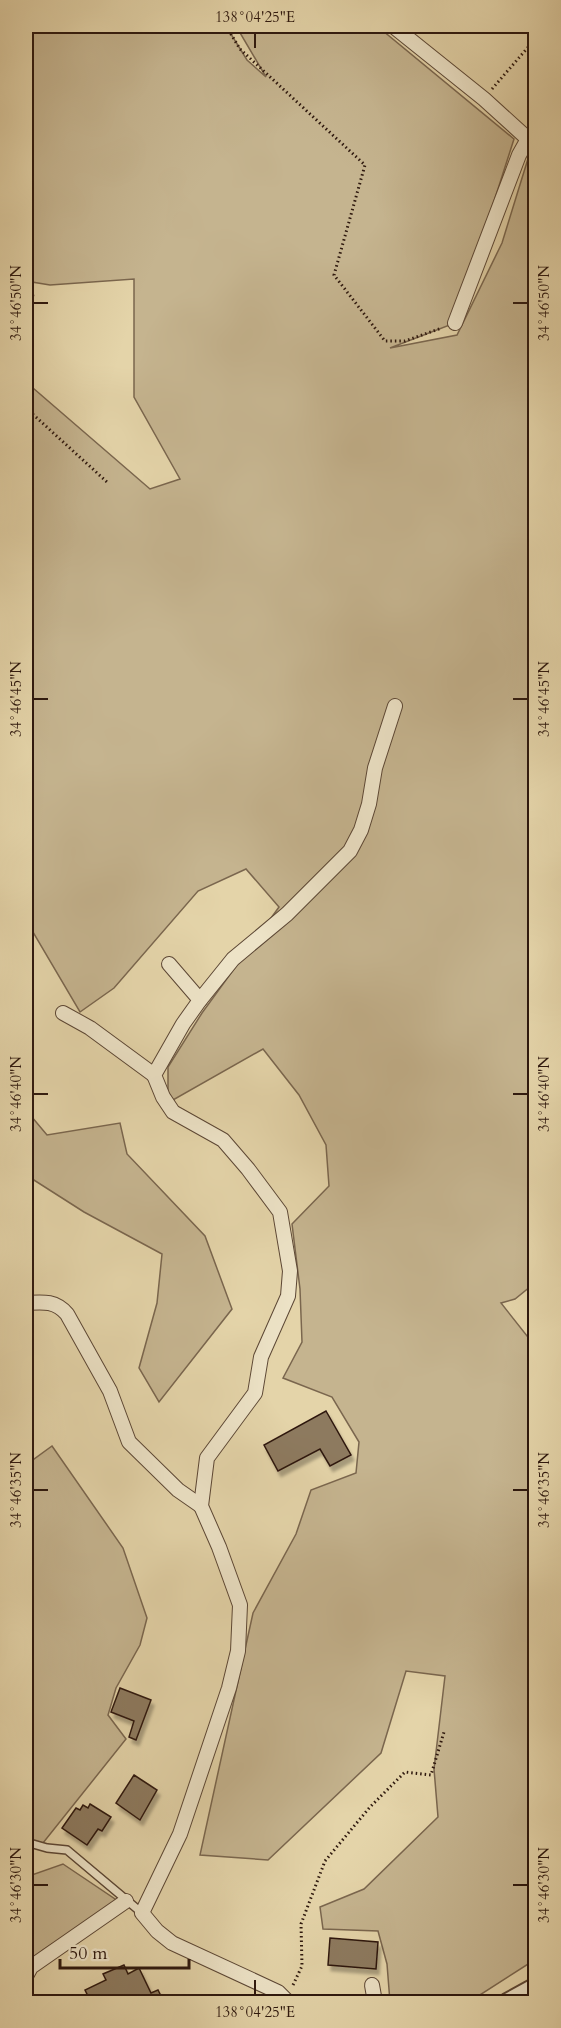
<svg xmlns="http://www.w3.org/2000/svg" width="561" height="2028" font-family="Cardo,serif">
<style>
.green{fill:#c5b48f;stroke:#7a664e;stroke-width:1.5}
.building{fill:#8d7a5f;stroke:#2e180e;stroke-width:1.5;filter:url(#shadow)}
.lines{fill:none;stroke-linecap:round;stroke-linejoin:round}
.service-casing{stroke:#5c4735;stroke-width:10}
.minor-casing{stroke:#5c4735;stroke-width:16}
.tertiary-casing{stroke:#5c4735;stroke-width:20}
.path{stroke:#2e180e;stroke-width:3;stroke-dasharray:1.5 3;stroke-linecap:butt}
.service{stroke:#ede3c7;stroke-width:7}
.minor{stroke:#ede3c7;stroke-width:14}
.tertiary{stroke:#ede3c7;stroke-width:16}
.ticks{fill:none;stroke:#2e180e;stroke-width:2}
.neatline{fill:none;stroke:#2e180e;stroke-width:2}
.ticks-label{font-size:15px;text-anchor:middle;fill:#2e180e}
</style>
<defs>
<filter id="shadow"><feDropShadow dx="3" dy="5.5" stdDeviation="1.5" flood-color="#0004"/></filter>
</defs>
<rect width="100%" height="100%" fill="#e4d4a9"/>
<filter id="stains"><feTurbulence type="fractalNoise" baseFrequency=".00333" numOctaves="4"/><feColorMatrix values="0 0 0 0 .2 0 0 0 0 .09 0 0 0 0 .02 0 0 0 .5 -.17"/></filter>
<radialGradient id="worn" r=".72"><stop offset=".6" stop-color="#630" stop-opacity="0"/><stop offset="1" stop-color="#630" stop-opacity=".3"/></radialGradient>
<g class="green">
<path d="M26,26H226L247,60L266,77L236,26H377L514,139L455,323L390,348L457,335L502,243L531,149L536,145V1282L515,1299L501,1303L535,1346L536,1959L469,2002H390L387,1964L378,1931L323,1929L320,1907L364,1889L438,1817L434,1769L445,1676L406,1671L381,1753L268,1860L200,1855L253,1613L296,1534L311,1490L356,1473L359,1442L332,1397L283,1378L302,1342L300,1289L292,1224L329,1186L326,1145L299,1095L263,1049L173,1100L168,1092V1067L202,1013L279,907L246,869L198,891L114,988L80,1012L33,932L26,928V396L33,388L150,489L180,479L134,397V279L50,285L26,281Z"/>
<path d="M26,1110L47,1135L120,1123L127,1154L205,1236L232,1309L159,1402L139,1368L157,1303L162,1254L84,1212L26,1175Z"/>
<path d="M52,1446L123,1548L147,1618L140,1645L116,1688L108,1715L126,1739L43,1843L26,1841V1465Z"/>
<path d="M63,1864L118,1901L43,1950L26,1965V1877Z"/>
</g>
<g class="building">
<path d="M326,1411L351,1455L330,1466L320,1449L278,1471L264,1445Z"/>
<path d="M120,1688L151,1700L136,1740L129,1737L134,1721L111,1712Z"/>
<path d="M134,1775L157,1790L140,1820L116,1803Z"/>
<path d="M90,1804L111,1817L102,1831L98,1829L87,1845L62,1828L76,1808L80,1810L83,1805L88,1808Z"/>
<path d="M330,1938L378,1942L376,1969L328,1965Z"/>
<path d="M124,1965L128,1974L139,1968L151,1993L158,1990L164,2002H137L134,1997L122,2002H91L85,1990L106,1980L103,1974Z"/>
</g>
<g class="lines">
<defs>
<path id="service" d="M26,1842L47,1848L67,1850L142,1913"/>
<g id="minor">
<path d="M393,26L484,99L528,139"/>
<path d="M455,323L519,155L528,139L536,132"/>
<path d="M169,964L200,1000"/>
<path d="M63,1013L90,1028L154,1075"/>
<path d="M26,1303C42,1302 55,1300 67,1314L110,1391L129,1442L178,1490L201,1506"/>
<path d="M26,1976L31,1967L126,1901"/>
<path d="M372,1985L375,2002"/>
<path d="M26,2000L27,2002"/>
<path d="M288,2002L278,1992L172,1943L157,1931L142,1913L180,1834L229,1688L238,1651L240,1605L219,1547L201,1506L207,1458L255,1393L261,1357L288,1296L290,1271L280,1212L248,1169L223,1140L173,1112L163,1097L154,1075L183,1024L200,1000L233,959L287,914L350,851L361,830L369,804L375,768L395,706"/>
</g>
<path id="tertiary" d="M507,2002L536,1986"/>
</defs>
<use href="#service" class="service-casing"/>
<use href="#minor" class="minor-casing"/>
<use href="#tertiary" class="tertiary-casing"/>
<g class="path">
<path d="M226,26L240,49L365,165L334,275L385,341H405L442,328"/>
<path d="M492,89L536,38"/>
<path d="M26,295L33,293L26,366"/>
<path d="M26,408L107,482"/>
<path d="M293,1985L302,1966L301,1924L325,1861L370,1807L405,1772L431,1775L444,1732"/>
</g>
<use href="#service" class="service"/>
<use href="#minor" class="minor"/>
<use href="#tertiary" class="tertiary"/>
</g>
<path class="ticks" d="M255,33V48M33,303H48M513,303H528M33,699H48M513,699H528M33,1094H48M513,1094H528M33,1490H48M513,1490H528M33,1885H48M513,1885H528M255,1980V1995"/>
<rect width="561" height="2028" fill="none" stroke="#e4d4a9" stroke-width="66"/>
<path d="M60 1959v9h129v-9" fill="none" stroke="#2e180e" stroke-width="3"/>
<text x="69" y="1959" font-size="18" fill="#2e180e" stroke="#ede3c7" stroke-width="4.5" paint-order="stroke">50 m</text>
<rect x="33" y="33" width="495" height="1962" class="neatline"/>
<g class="ticks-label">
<text x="255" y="22">138°04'25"E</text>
<text transform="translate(16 303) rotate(-90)" y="5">34°46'50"N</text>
<text transform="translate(544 303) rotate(-90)" y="5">34°46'50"N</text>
<text transform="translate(16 699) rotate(-90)" y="5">34°46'45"N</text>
<text transform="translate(544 699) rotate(-90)" y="5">34°46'45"N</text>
<text transform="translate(16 1094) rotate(-90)" y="5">34°46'40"N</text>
<text transform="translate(544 1094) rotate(-90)" y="5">34°46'40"N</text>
<text transform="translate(16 1490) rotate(-90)" y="5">34°46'35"N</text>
<text transform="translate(544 1490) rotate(-90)" y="5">34°46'35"N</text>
<text transform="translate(16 1885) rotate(-90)" y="5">34°46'30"N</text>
<text transform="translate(544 1885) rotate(-90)" y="5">34°46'30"N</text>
<text x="255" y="2017">138°04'25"E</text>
</g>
<rect width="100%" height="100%" filter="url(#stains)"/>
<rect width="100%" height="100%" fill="url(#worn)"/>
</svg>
